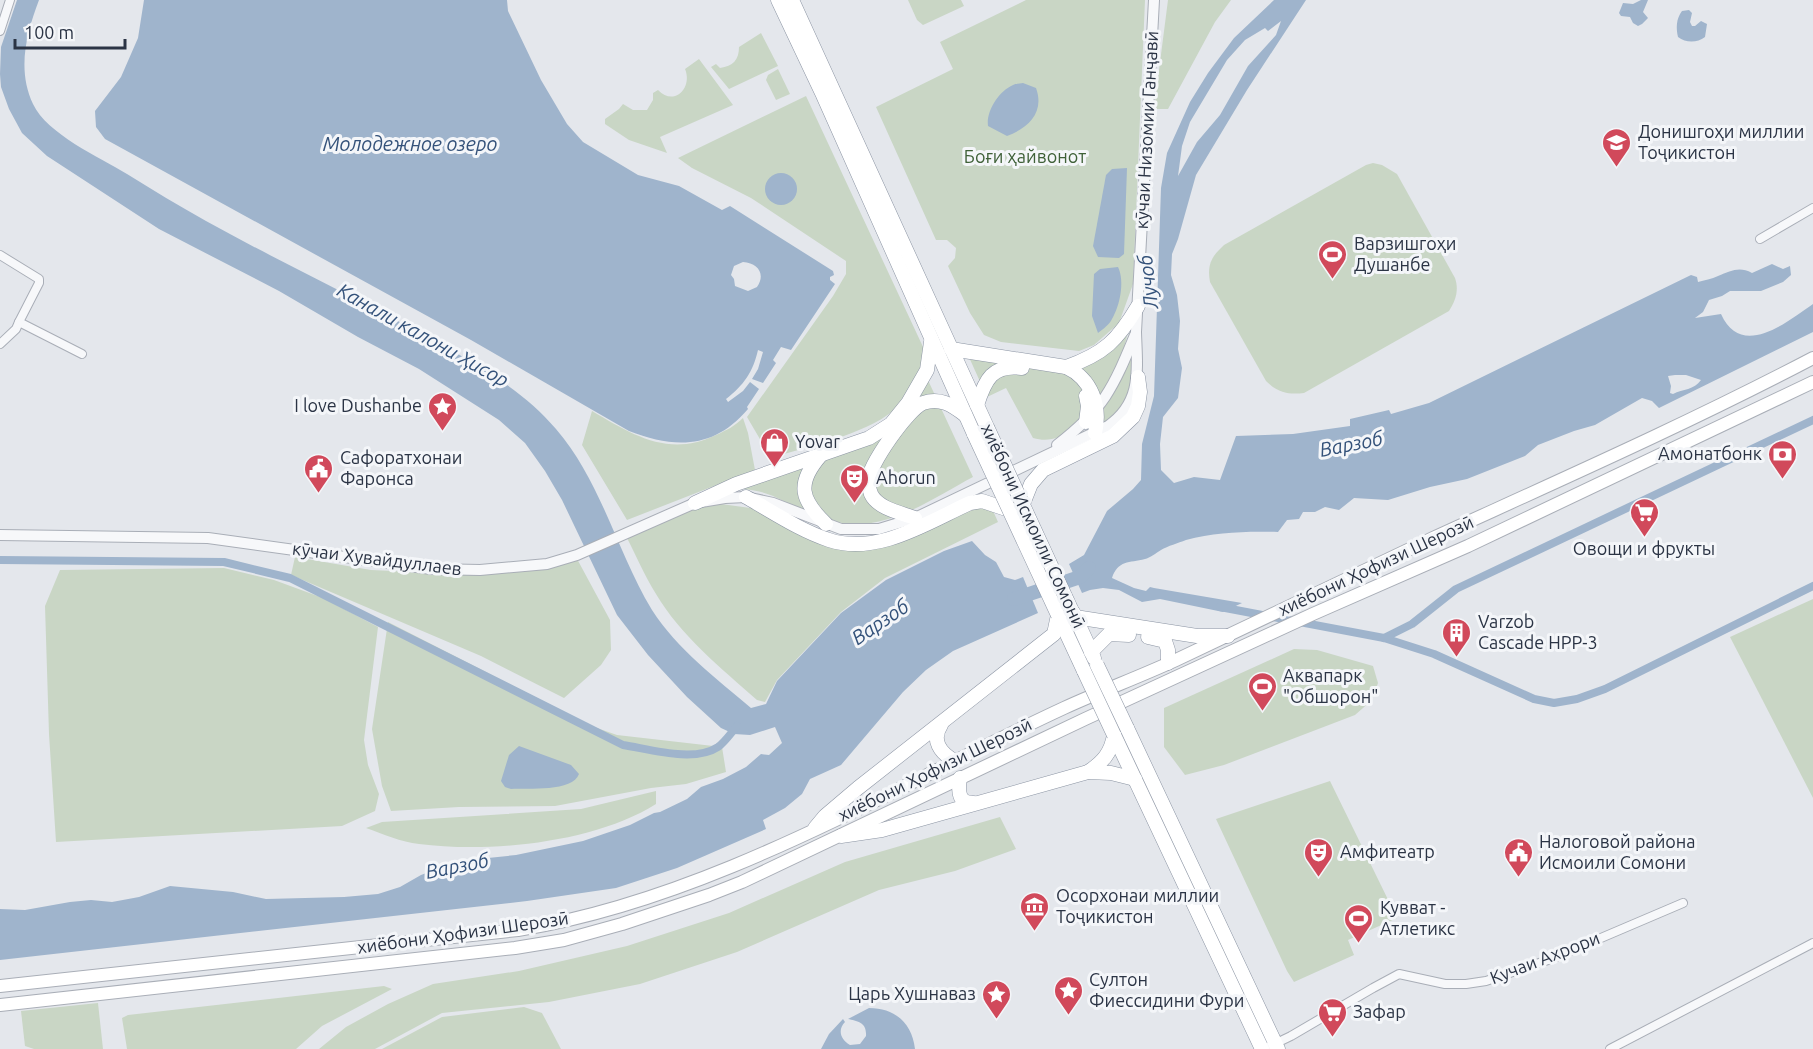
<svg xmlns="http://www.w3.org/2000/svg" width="1813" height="1049" font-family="Ubuntu,sans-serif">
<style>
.green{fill:#c9d6c5}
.water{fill:#9fb4cc;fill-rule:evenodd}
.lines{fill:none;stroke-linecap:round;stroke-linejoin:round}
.canal{stroke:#9fb4cc;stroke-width:8}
.river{stroke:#9fb4cc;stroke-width:14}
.minor-casing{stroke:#a9aeb7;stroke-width:10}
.tertiary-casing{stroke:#a9aeb7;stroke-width:12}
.secondary-casing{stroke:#a9aeb7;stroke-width:14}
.trunk-casing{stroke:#8b94a3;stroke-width:15}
.minor{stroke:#f7f8fa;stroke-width:8}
.tertiary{stroke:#f7f8fa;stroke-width:10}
.secondary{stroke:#fff;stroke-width:12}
.trunk{stroke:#fff;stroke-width:14}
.trunk-bridge-casing{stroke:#8b94a3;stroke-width:15;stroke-linecap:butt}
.trunk-bridge{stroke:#fff;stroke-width:14}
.labels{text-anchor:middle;stroke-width:6;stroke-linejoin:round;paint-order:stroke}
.street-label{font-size:18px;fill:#2b3445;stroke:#f4f6f9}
.poi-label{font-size:18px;fill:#2b3445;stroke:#f4f6f9;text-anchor:start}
.park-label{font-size:18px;fill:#3f6138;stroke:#f4f6f9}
.water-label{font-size:20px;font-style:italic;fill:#34527a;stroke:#f4f6f9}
</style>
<rect width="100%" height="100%" fill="#e4e7ec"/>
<g class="green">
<path d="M908,0H961L964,6L923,25L917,20Z"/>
<path d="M1026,0H1145L1133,284L1119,323L1094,345L1079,351L1001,342L984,335L970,313L948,266L955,258L956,248L947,240H936L876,107L953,69L940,42Z"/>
<path d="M1168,0H1231L1215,22L1168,109H1154Z"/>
<path d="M761,33L778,66L729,89L711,67L716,64L720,68C733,66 739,60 739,47Z"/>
<path d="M699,59L733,105L660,137L667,153L629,140L605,124V119L619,109L623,104L633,110H647L653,100V93L658,90C674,107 693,88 685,69Z"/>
<path d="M778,69L790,94L776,100L766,80L768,75Z"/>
<path d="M806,96L931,364C920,378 907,401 893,411C863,435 809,446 771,458L747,417L833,296L846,274V261L751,198L692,168L678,158Z"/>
<path d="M1373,163L1382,165L1397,174L1455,278C1459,290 1456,300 1449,311L1304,393C1288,395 1277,392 1266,381L1210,282C1207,265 1211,257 1224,245L1366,165Z"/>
<path d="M1131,321L1122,355L1098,402L1079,366Z"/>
<path d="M1133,347L1132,382L1122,411L1100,425L1103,407Z"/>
<path d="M968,355L1053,369L1078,379L1092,407C1075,426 1060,446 1033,438L1006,388L987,397Z"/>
<path d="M927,378L973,477C937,496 894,527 850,524C836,523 823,518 810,513C783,503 773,491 742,489L872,439Z"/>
<path d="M592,411C633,435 669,458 716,435C727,430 735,426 743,418L748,433L755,470L627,520L582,445Z"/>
<path d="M706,502L758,509L803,529L872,543L970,504H990L998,522L885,578L841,612L777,680L765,702L757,700C721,668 681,636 656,594C644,575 636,555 626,536Z"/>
<path d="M295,557L371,570L438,573L576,557L610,620L611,650L601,665L564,698L481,656L291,575Z"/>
<path d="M224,568L274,580L323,598L378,627L364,740L368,765L379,794L375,811L342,826L56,842L49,734L45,606L60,570Z"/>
<path d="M1813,599V798L1730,637Z"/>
<path d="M388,622L594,727L617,735L722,747L726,772L686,784L651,788L555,806L459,807L391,811L382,786L372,729Z"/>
<path d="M1294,649L1317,650L1373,666L1378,683L1371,701L1355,715L1224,765L1185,775L1164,747V708Z"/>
<path d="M1330,781L1397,918L1348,940L1354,955L1294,982L1287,971L1216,819Z"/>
<path d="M656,791V804C594,843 490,853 419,844C401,842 383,834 366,828L382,822L581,809Z"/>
<path d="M1000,817L1016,849L955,871L879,890L737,952L640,984L549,1002L442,1013L375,1049H319L346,1027L388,1004L433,984L519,971L627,946L729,913L845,862Z"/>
<path d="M384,986L392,989L322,1026L296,1049H127L122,1018L128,1015Z"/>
<path d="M98,1003L103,1049H34L25,1046L21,1011Z"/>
<path d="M524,1007L542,1013L561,1049H382L442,1017Z"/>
</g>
<g class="water">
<path d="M17,0H39C26,34 17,70 33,104C47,134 99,157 127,174C153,190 179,206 206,221C289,267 376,307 458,354C494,375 529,397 556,429C601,481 617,552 652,610C677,649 717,679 751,708L766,704L777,681L841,613L886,580L944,551L972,541L985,555L996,562L1004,577L1015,580L1023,577L1038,613L953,651L926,670L903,692L841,765L810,779L802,794L785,808L763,820L766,829L677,868L616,888L527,901L0,960V909L25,910L70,902L91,900L112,902L139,897L170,886L233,892L266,899L344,897L378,894L400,887L421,875L450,864H473L488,858L516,855L583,841L630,825L654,813L660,812L687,799L701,787L723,779L746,767L761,754L769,755L782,743L775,727L750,735L734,734L721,728L687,697L648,655L617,615L562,500L545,471L525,443L499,420L419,369L358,337L279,291L159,229L47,156L22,133L9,109L1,87L0,74L1,47Z"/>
<path d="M144,0H507L508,11L541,80L567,124L583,142L638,175L679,186L722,210L730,206L833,271L834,275L830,277V280L835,284L791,350L781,347L773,360L776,363L763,383L752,379L758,369L763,352L758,350C753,372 744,385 726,399L728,402L743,391L750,382L759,389L747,407L748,409C714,449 675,449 629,431L471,340L105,139L96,127L95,111L121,77L138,38ZM743,262C758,263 766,274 757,287L748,291L735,286L734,279L731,275L734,266Z"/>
<path d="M1274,0H1306L1247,90L1196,175L1178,239L1172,254L1171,275L1177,295L1180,321L1178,349L1182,368L1178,398L1163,417L1160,444L1161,470L1174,483L1194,477L1220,480L1236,436L1293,434L1350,426V419L1389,410L1391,414L1429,403L1691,275L1697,277L1698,282C1704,280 1712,279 1718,276C1731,271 1739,266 1752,273L1772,264L1783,269L1790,266L1791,275L1783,282L1761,291H1730L1722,296L1709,300L1703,312L1695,318L1721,314C1741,359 1786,323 1813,304V332L1659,408L1652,401L1642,398L1595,425L1574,431L1538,445L1525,456L1467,479L1430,487L1388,500L1354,498L1339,510L1325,507L1315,512H1303L1299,519L1287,520L1278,532C1248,531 1216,532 1186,540C1178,543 1168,546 1161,550C1156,553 1150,558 1145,559C1129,563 1118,560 1112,578L1134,588L1146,591L1150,587L1154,588L1242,603L1223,612L1160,599L1142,602L1119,590L1103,588L1090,590L1082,593L1069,564L1084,555L1107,511L1133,489L1141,480L1142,444L1154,396L1161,188L1167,153L1190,102L1208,73L1234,38ZM1281,21L1276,35L1248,66L1220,115L1197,142L1178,176L1182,146L1190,122L1227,60L1245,40L1265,28L1268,31ZM1675,375H1686L1701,380C1694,390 1683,389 1673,394L1670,393L1671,386L1668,376Z"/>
<path d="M1641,0H1648L1643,12L1648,18L1642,24L1638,26L1633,23L1630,17L1621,16L1619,13L1623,3L1633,4Z"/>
<path d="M1689,10L1692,13L1690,22L1692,26H1695L1701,21L1707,24L1705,37C1697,43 1686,43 1678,37C1676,28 1676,19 1682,11Z"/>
<path d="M1023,83L1036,88C1045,113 1028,128 1007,136L988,126C986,111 999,91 1013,85C1016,83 1020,84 1023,83Z"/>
<path d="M1127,168L1124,254L1119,258L1098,257L1093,246L1106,175L1112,169Z"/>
<circle cx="781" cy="189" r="16"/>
<path d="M1118,267C1125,281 1120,306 1112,319C1109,325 1103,329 1098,333L1092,316L1094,274L1100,269Z"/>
<path d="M519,746L571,765L579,774C573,792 528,788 511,789L505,787L501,781L509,755Z"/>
<path d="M869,1008C895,1008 912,1023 915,1049H821L829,1034L843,1019L845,1022C837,1030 841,1040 850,1045L860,1044L866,1036C867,1022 857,1021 848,1019Z"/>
</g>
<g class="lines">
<g class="canal">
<path d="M0,560L224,562L290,578L623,745C649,749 694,763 718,747C725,742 731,733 737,726"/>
<path d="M1220,607L1384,638L1434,654L1534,699L1554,703L1577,699L1605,689L1813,586"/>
<path d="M1384,638L1412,624L1456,589L1813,420"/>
</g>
<path class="river" d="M1014,599L1080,577L1089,568"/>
<defs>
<g id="minor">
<path d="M0,31L10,0"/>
<path d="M1760,239L1813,208"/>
<path d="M0,255L39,279V283L19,322"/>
<path d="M0,344L16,329L19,322L82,354"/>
<path d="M1264,1049L1291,1036L1373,988L1399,974L1445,984H1466L1486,981L1554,958L1683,903"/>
<path d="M1610,1049L1813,943"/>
</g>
<g id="tertiary">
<path d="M1057,445C1104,409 1113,388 1135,335"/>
<path d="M0,535L208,538L431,569L480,570L547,564L577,555L695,503L725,498L746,497L773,503L841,529H879L915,518L1108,426C1143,402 1137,368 1136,332L1154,0"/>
</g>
<g id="secondary">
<path d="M0,986L518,930C711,899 889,789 1064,708C1101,691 1139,677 1176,660C1262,620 1347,578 1433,538C1560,480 1689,423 1813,358"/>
<path d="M0,1005L515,948L564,940L622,924L709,895L742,882L1085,719L1313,614L1468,546L1813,382"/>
</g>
<g id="trunk">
<path d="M778,0L822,93L974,434"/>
<path d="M792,0L987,427"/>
<path d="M951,349L1066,367C1092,379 1101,406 1095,433"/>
<path d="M1066,367C1104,354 1118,340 1138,306"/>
<path d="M1086,396L1088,406L1086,422"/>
<path d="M977,405C985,380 992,364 1022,368"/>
<path d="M820,456C796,484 801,500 826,524"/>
<path d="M746,497C773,512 799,530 829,540C877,556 928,522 970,503L982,501L1009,510"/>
<path d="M695,503L736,484L869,438L891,424L908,403L927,370L931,342"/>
<path d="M1023,504L1031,484L1043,470L1113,436L1133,417L1138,406L1140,392L1138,377"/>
<path d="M915,518C902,513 878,509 871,494C870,491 868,484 868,481C869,465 908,409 923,403C940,397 952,405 965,415"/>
<path d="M1073,612L1094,658"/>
<path d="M1058,615L1084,671"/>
<path d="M1075,617L1197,636H1228"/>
<path d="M1148,637L1165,641L1168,650V663"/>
<path d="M1091,652L1109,634L1129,635"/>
<path d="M941,725C931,740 940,753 955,761"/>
<path d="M1127,728L1278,1049"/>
<path d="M1114,735L1262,1049"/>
<path d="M1088,772C1103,762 1111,753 1114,735"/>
<path d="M960,778C958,791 958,804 974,803"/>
<path d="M815,828L825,816L858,788L1054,634L1058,615"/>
<path d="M841,836L882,830L1088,772L1111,773L1135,779"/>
</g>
</defs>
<use href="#minor" class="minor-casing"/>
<use href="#tertiary" class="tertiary-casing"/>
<use href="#secondary" class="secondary-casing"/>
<use href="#trunk" class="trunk-casing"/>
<use href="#minor" class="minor"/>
<use href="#tertiary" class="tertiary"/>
<use href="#secondary" class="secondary"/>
<use href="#trunk" class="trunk"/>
<defs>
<g id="trunk-bridge">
<path d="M987,427L1071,609"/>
<path d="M974,434L1058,615"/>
<path d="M1097,665L1127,728"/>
<path d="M1084,671L1114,735"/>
</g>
</defs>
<use href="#trunk-bridge" class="trunk-bridge-casing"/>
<use href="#trunk-bridge" class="trunk-bridge"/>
</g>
<defs>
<symbol id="university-pin" viewBox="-11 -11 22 30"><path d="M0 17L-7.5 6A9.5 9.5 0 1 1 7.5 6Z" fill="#d1495b" stroke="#f4f6f9"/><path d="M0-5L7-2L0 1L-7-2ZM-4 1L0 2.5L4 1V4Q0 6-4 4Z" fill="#fff"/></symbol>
<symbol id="stadium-pin" viewBox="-11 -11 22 30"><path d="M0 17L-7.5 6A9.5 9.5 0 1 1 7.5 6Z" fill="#d1495b" stroke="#f4f6f9"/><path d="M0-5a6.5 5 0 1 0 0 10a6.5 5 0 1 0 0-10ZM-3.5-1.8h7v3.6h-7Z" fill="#fff"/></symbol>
<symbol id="sight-pin" viewBox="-11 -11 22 30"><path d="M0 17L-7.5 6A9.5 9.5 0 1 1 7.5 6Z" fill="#d1495b" stroke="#f4f6f9"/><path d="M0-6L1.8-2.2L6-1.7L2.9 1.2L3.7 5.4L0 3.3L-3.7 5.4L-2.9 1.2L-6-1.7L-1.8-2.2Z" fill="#fff"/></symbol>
<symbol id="shop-pin" viewBox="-11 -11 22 30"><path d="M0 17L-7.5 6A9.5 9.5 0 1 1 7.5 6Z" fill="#d1495b" stroke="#f4f6f9"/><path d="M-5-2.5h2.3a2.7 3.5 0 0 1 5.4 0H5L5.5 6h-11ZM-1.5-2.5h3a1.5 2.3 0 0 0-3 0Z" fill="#fff"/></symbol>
<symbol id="bank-pin" viewBox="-11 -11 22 30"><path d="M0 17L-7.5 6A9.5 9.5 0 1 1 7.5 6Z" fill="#d1495b" stroke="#f4f6f9"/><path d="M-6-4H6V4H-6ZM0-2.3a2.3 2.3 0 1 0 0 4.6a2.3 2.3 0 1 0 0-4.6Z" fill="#fff"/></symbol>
<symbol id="civic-pin" viewBox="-11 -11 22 30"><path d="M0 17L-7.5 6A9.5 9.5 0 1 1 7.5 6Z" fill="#d1495b" stroke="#f4f6f9"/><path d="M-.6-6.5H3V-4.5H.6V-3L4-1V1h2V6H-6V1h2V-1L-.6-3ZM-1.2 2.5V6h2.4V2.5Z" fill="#fff"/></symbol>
<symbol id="theatre-pin" viewBox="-11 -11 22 30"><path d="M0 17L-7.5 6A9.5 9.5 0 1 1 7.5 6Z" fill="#d1495b" stroke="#f4f6f9"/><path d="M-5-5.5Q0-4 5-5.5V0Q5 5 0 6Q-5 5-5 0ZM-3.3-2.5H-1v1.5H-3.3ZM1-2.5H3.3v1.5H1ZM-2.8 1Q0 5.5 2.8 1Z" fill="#fff"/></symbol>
<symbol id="supermarket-pin" viewBox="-11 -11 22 30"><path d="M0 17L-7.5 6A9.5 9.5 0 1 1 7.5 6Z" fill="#d1495b" stroke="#f4f6f9"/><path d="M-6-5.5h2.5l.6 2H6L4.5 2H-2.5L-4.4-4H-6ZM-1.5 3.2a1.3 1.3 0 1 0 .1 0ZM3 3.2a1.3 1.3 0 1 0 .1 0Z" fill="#fff"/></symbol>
<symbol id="building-pin" viewBox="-11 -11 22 30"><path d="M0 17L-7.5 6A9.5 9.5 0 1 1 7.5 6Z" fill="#d1495b" stroke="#f4f6f9"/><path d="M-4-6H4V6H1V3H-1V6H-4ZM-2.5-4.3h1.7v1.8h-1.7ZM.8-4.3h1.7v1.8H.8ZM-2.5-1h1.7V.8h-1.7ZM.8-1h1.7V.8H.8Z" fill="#fff"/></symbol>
<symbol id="museum-pin" viewBox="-11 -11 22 30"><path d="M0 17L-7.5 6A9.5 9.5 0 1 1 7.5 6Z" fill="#d1495b" stroke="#f4f6f9"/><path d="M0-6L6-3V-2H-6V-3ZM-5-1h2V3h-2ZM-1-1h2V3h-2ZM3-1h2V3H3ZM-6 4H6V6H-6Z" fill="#fff"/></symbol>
</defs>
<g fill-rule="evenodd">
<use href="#university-pin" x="1600" y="126" width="33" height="45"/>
<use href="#stadium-pin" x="1316" y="238" width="33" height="45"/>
<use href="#sight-pin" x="426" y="390" width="33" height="45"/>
<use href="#shop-pin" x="758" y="426" width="33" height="45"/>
<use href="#bank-pin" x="1766" y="438" width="33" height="45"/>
<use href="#civic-pin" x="302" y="452" width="33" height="45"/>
<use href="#theatre-pin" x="838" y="462" width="33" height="45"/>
<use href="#supermarket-pin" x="1628" y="496" width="33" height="45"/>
<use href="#building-pin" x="1440" y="616" width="33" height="45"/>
<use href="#stadium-pin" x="1246" y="670" width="33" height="45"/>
<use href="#theatre-pin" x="1302" y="836" width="33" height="45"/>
<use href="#civic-pin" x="1502" y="836" width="33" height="45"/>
<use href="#museum-pin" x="1018" y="890" width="33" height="45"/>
<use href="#stadium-pin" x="1342" y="902" width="33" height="45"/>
<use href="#sight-pin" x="1052" y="974" width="33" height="45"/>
<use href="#sight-pin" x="980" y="978" width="33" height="45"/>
<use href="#supermarket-pin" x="1316" y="996" width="33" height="45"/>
</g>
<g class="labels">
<g class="street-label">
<text transform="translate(1147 130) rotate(-87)" y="6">кӯчаи Низомии Ганҷавӣ</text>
<text transform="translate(1033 526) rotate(65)" y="6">хиёбони Исмоили Сомонӣ</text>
<text transform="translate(377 559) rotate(7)" y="6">кӯчаи Хувайдуллаев</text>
<text transform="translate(1376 566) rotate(-25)" y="6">хиёбони Ҳофизи Шерозӣ</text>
<text transform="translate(935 770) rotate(-26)" y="6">хиёбони Ҳофизи Шерозӣ</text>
<text transform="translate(463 933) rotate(-8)" y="6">хиёбони Ҳофизи Шерозӣ</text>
<text transform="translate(1545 958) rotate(-21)" y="6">Кучаи Ахрори</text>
</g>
<g class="poi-label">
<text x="1638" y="138">Донишгоҳи миллии<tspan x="1638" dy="21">Тоҷикистон</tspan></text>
<text x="1354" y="250">Варзишгоҳи<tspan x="1354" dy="21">Душанбе</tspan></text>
<text x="422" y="412" text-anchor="end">I love Dushanbe</text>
<text x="795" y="448">Yovar</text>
<text x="1762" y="460" text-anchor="end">Амонатбонк</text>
<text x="340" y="464">Сафоратхонаи<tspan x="340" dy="21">Фаронса</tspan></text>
<text x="876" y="484">Ahorun</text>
<text x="1644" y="555" text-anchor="middle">Овощи и фрукты</text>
<text x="1478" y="628">Varzob<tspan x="1478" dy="21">Cascade HPP-3</tspan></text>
<text x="1283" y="682">Аквапарк<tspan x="1283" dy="21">"Обшорон"</tspan></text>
<text x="1539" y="848">Налоговой района<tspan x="1539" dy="21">Исмоили Сомони</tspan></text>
<text x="1340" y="858">Aмфитеатр</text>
<text x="1056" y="902">Осорхонаи миллии<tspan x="1056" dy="21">Тоҷикистон</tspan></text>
<text x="1380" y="914">Кувват -<tspan x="1380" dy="21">Атлетикс</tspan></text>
<text x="1089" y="986">Султон<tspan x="1089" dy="21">Фиессидини Фури</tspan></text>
<text x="976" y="1000" text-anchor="end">Царь Хушнаваз</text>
<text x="1353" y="1018">Зафар</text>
</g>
<g class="park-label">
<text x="1025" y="163">Боғи ҳайвонот</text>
</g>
<g class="water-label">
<text x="410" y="151">Молодежное озеро</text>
<text transform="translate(1148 282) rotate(-97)" y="7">Лучоб</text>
<text transform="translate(423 335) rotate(29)" y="7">Канали калони Ҳисор</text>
<text transform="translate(1351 444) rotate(-11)" y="7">Варзоб</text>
<text transform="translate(880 622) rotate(-34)" y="7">Варзоб</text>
<text transform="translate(457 866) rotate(-11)" y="7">Варзоб</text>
</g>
</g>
<path d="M15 39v9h110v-9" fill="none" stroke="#2b3445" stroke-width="3"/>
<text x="24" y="39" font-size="18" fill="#2b3445" stroke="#f4f6f9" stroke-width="4.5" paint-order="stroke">100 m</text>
</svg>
